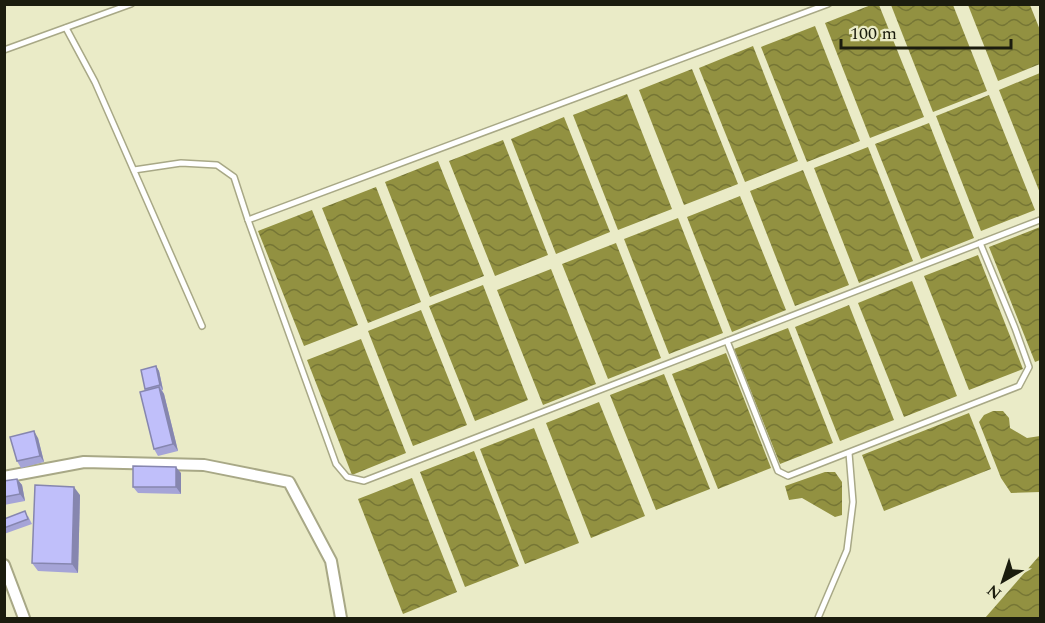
<svg xmlns="http://www.w3.org/2000/svg" width="1045" height="623" font-family="Spectral,serif">
<style>
.water{fill:url(#water-waves)}
.lines{fill:none;stroke-linecap:round;stroke-linejoin:round}
.lane-casing{stroke:#a8a886;stroke-width:8}
.street-casing{stroke:#a8a886;stroke-width:14}
.lane{stroke:#fff;stroke-width:5}
.street{stroke:#fff;stroke-width:10}
.wall{fill:#a5a4d7}
.shaded-wall{fill:#8686af}
.building{fill:#c0bffa;stroke:#8686af;stroke-width:1.5}
</style>
<defs>
<pattern id="water-waves" width="16" height="10" patternUnits="userSpaceOnUse" patternTransform="scale(1.5)"><rect width="16" height="10" fill="#929141"/><path d="M0 5q4-4 8 0t8 0" fill="none" stroke="#767635"/></pattern>
</defs>
<rect width="100%" height="100%" fill="#eaebc7"/>
<g class="water">
<path d="M871,5H879L924,117L870,138L825,23Z"/>
<path d="M891,5H953L987,91L933,112Z"/>
<path d="M968,5H1030L1040,30V64L998,81Z"/>
<path d="M815,26L860,141L807,162L761,47Z"/>
<path d="M753,46L798,161L745,182L699,68Z"/>
<path d="M692,69L738,184L684,205L639,90Z"/>
<path d="M1040,73V193L999,90Z"/>
<path d="M627,94L672,209L618,230L573,115Z"/>
<path d="M989,95L1035,210L981,231L936,116Z"/>
<path d="M564,117L610,232L556,254L511,139Z"/>
<path d="M929,123L974,238L921,259L875,144Z"/>
<path d="M503,140L548,255L495,276L449,161Z"/>
<path d="M868,147L913,261L859,283L814,168Z"/>
<path d="M438,161L484,276L430,297L385,182Z"/>
<path d="M803,170L849,285L795,306L750,191Z"/>
<path d="M376,187L421,302L368,323L322,208Z"/>
<path d="M740,196L786,310L732,332L687,217Z"/>
<path d="M312,210L358,325L304,346L258,231Z"/>
<path d="M678,218L723,333L669,354L624,239Z"/>
<path d="M1040,227V360L1035,362L989,247Z"/>
<path d="M616,243L661,358L608,379L562,264Z"/>
<path d="M978,255L1023,369L969,390L924,276Z"/>
<path d="M551,269L596,384L543,405L497,290Z"/>
<path d="M912,281L957,396L904,417L858,303Z"/>
<path d="M483,285L528,400L475,421L429,306Z"/>
<path d="M849,305L894,420L840,441L795,327Z"/>
<path d="M421,310L467,425L413,446L368,331Z"/>
<path d="M788,328L833,443L780,464L734,349Z"/>
<path d="M361,339L406,453L352,475L307,360Z"/>
<path d="M726,353L771,468L718,489L672,374Z"/>
<path d="M664,374L710,489L656,510L610,395Z"/>
<path d="M599,402L645,516L591,538L546,423Z"/>
<path d="M993,411H1003L1009,418L1010,428L1027,438L1040,436V492L1011,493L1001,478L979,422L984,415Z"/>
<path d="M969,413L991,469L884,511L862,455Z"/>
<path d="M534,428L579,543L525,564L480,449Z"/>
<path d="M474,451L519,566L465,587L420,472Z"/>
<path d="M825,472H835L842,482V515L835,517L802,498L789,500L785,486Z"/>
<path d="M412,478L457,592L403,614L358,499Z"/>
<path d="M1040,555V618H985Z"/>
</g>
<g class="lines">
<defs>
<g id="lane">
<path d="M66,28L95,82L202,326"/>
<path d="M4,50L131,4"/>
<path d="M134,170L181,163L217,165L234,177L248,220L336,464L347,477L364,481L1040,220"/>
<path d="M248,220L828,4"/>
<path d="M727,341L778,471L788,476L1019,386L1029,367L1015,328L980,243"/>
<path d="M818,618L847,550L853,502L849,453"/>
</g>
<g id="street">
<path d="M4,477L84,462L204,465L289,482L331,561L341,618"/>
<path d="M4,565L24,618"/>
</g>
</defs>
<use href="#lane" class="lane-casing"/>
<use href="#street" class="street-casing"/>
<use href="#lane" class="lane"/>
<use href="#street" class="street"/>
</g>
<g class="wall">
<path d="M156,366L159,371L163,390H162L164,394L178,451L158,456L154,449L145,389Z"/>
<path d="M38,438L44,462L21,468L17,461Z"/>
<path d="M181,473V494L138,493L133,487Z"/>
<path d="M17,479L22,485L25,501L4,505V481Z"/>
<path d="M80,495L78,573L38,571L32,563Z"/>
<path d="M28,516L32,524L4,534V519Z"/>
</g>
<g class="shaded-wall">
<path d="M156,366L159,371L163,390L160,385Z"/>
<path d="M159,387L164,394L178,451L173,444Z"/>
<path d="M34,431L38,438L44,462L40,456Z"/>
<path d="M176,467L181,473V494L176,487Z"/>
<path d="M17,479L22,485L25,501L20,494Z"/>
<path d="M74,487L80,495L78,573L72,564Z"/>
</g>
<g class="building">
<path d="M156,366L160,385L145,389L141,370Z"/>
<path d="M159,387L173,444L154,449L140,392Z"/>
<path d="M34,431L40,456L17,461L10,437Z"/>
<path d="M133,466L176,467V487H133Z"/>
<path d="M17,479L20,494L4,497V481Z"/>
<path d="M35,485L74,487L72,564L32,563Z"/>
<path d="M25,511L28,519L4,528V519Z"/>
</g>
<rect width="1045" height="623" fill="none" stroke="#1b1c0e" stroke-width="12"/>
<g transform="translate(1003 581) rotate(219)" stroke="#eaebc7" stroke-width="4.5" paint-order="stroke">
<path d="M0-4.5L10 22L0 15L-10 22Z" fill="#1b1c0e"/>
<text y="-9" font-size="16" font-weight="bold" text-anchor="middle" fill="#1b1c0e">N</text>
</g>
<path d="M841 39v9h170v-9" fill="none" stroke="#1b1c0e" stroke-width="3"/>
<text x="850" y="39" font-size="18" fill="#1b1c0e" stroke="#eaebc7" stroke-width="4.5" paint-order="stroke">100 m</text>
</svg>
